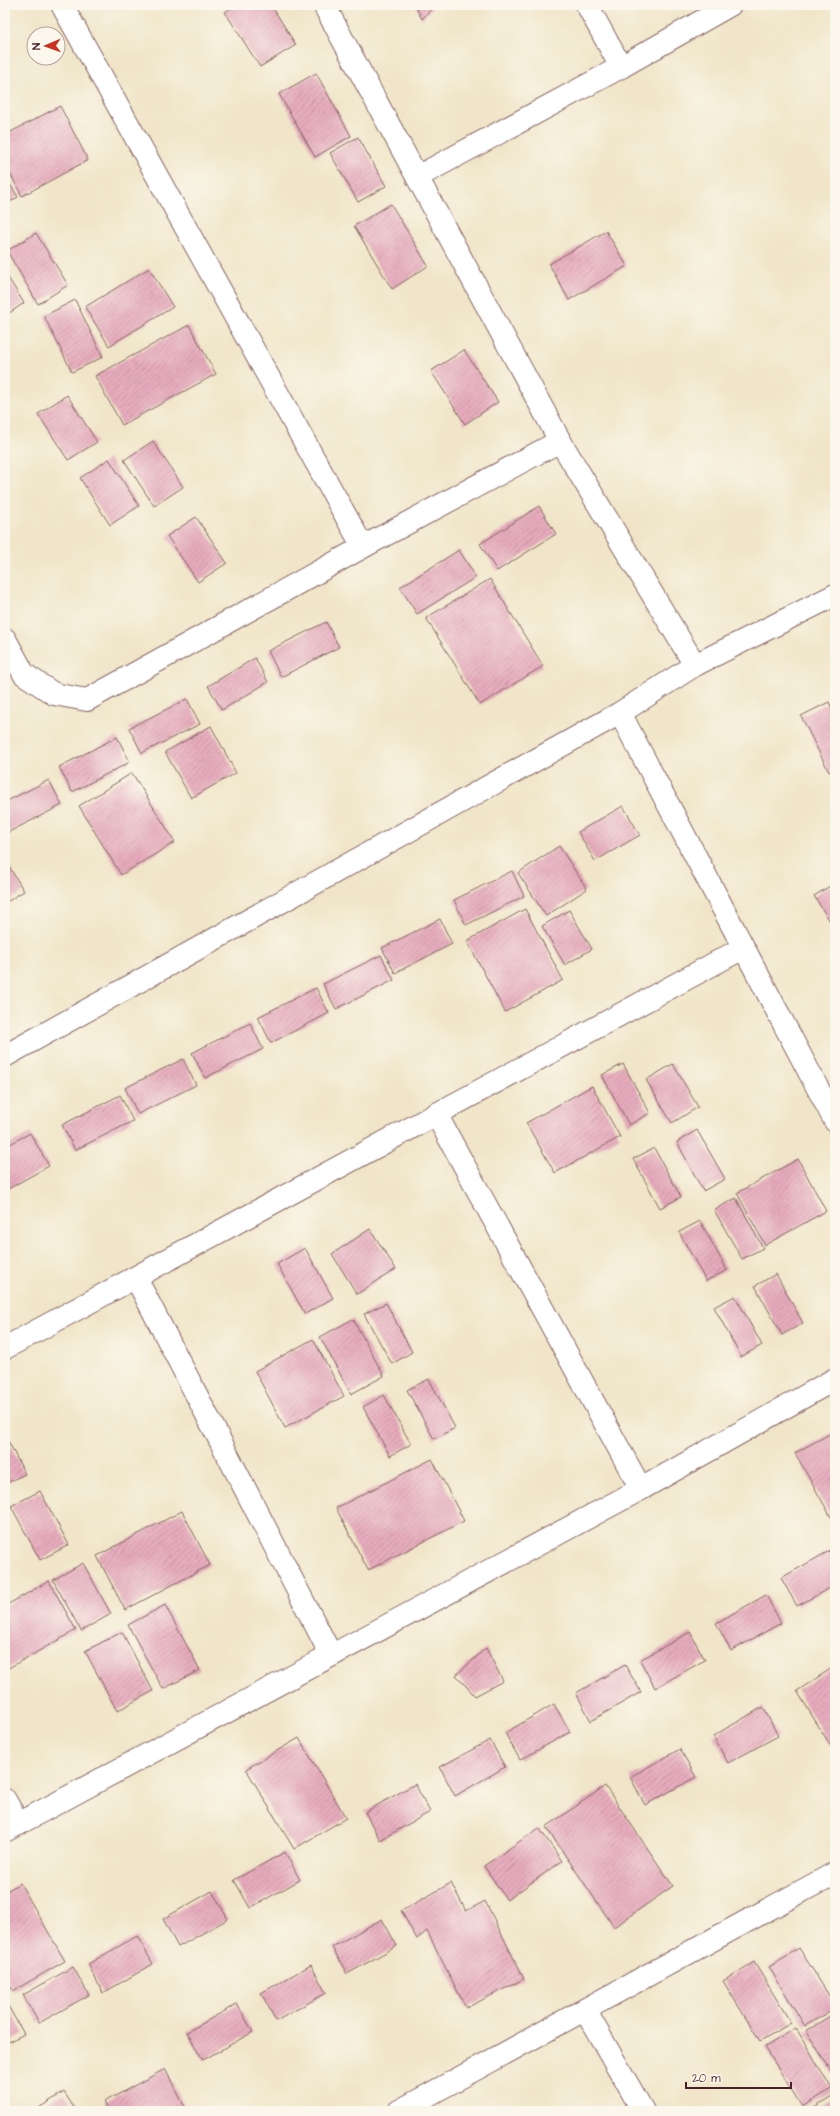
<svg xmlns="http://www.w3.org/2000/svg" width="840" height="2116" font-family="'Architects Daughter',sans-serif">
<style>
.building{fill:url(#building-hatch)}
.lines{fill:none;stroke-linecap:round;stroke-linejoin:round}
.minor-casing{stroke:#846462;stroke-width:24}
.minor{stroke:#fff;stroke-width:22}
</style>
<defs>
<pattern id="building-hatch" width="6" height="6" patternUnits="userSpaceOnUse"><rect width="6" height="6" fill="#e7acbd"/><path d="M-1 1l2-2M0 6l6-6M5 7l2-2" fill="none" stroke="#bd8b9a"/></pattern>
</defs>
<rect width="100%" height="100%" fill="#fbf7ec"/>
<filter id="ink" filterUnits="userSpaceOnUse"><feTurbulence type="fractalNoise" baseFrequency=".025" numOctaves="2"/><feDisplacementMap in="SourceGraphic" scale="8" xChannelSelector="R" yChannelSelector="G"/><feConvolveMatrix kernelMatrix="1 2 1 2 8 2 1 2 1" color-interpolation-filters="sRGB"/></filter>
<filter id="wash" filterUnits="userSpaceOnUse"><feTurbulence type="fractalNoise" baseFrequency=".012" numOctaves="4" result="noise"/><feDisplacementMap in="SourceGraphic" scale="16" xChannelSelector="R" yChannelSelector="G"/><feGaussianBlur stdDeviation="0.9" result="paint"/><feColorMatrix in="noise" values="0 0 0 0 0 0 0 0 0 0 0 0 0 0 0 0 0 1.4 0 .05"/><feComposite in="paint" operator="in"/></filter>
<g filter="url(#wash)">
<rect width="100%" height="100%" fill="#f0e5c8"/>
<g id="blocks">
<g class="building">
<path d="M236,5H271L296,45L260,67L225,12Z"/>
<path d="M415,5H435L422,19Z"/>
<path d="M316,73L351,136L315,157L279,94Z"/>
<path d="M60,106L88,160L22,196L5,164V135Z"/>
<path d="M358,137L386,186L358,202L330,153Z"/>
<path d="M5,176L18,197L5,205Z"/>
<path d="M391,204L428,266L392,289L354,226Z"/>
<path d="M606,231L627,266L569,300L549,264Z"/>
<path d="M36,233L68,285L38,304L7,251Z"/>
<path d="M149,268L173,307L109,346L85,307Z"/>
<path d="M5,273L24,303L5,316Z"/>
<path d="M75,300L103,357L72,372L44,316Z"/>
<path d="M189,325L216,374L122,425L95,376Z"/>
<path d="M464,350L498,402L465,424L431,371Z"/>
<path d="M67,395L97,442L68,460L38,414Z"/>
<path d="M153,441L183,487L154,506L124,460Z"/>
<path d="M109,459L139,506L110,525L80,478Z"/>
<path d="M539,506L556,534L497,571L480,544Z"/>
<path d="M196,517L227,563L198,582L167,536Z"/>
<path d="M459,550L476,577L417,614L400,587Z"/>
<path d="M490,579L543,666L480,705L426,618Z"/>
<path d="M326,622L339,647L281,677L268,651Z"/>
<path d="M255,658L268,682L222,710L208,686Z"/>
<path d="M187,699L200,724L142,753L129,728Z"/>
<path d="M829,702L835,715V769L829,772L801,716Z"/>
<path d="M211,726L236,773L191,798L165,752Z"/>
<path d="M117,737L130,762L72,792L59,767Z"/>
<path d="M132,773L175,842L121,875L79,806Z"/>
<path d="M49,780L62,805L5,834V802Z"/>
<path d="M623,806L640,835L595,861L578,832Z"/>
<path d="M559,846L587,889L546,916L518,873Z"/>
<path d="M5,860L24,891L5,903Z"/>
<path d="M512,871L524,896L466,925L454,900Z"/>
<path d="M835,883V929L814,896Z"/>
<path d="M525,909L563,980L505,1012L467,941Z"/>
<path d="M569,910L592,949L565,965L542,926Z"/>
<path d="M440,919L452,944L395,973L382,948Z"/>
<path d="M381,955L394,980L336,1009L323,984Z"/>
<path d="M316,988L329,1013L271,1043L258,1017Z"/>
<path d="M250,1023L263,1049L205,1078L192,1053Z"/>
<path d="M183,1059L196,1085L138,1114L125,1088Z"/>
<path d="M623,1064L650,1113L629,1125L602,1075Z"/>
<path d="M673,1064L698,1107L672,1123L646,1080Z"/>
<path d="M592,1086L620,1137L555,1173L526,1123Z"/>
<path d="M120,1095L133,1121L75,1150L62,1125Z"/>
<path d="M697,1130L725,1179L703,1191L677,1142Z"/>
<path d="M30,1133L49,1166L6,1190L5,1147Z"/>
<path d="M654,1148L681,1197L660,1208L633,1159Z"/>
<path d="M798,1159L826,1211L765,1245L737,1193Z"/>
<path d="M736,1198L763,1248L742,1259L714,1210Z"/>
<path d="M700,1221L727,1270L706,1281L679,1232Z"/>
<path d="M370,1229L396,1269L357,1294L332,1254Z"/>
<path d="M305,1248L333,1298L305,1314L277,1264Z"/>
<path d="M776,1274L803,1323L782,1335L755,1286Z"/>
<path d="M735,1296L762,1345L741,1357L714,1307Z"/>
<path d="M386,1303L412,1352L392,1364L364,1314Z"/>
<path d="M353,1319L384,1376L351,1394L320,1337Z"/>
<path d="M313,1339L344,1396L285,1428L255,1371Z"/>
<path d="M429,1379L455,1428L434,1439L407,1390Z"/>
<path d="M384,1395L411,1444L390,1456L363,1407Z"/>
<path d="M835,1431V1524L795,1453Z"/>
<path d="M5,1435L25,1474L5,1484Z"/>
<path d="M432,1459L464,1521L368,1570L336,1508Z"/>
<path d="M40,1491L69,1545L40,1560L11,1506Z"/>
<path d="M182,1511L210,1565L125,1610L97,1556Z"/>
<path d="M831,1550L835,1557V1585L797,1606L781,1578Z"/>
<path d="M83,1563L111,1614L81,1631L53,1580Z"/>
<path d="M49,1581L76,1630L5,1670V1606Z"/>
<path d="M766,1595L781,1623L731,1651L716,1623Z"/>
<path d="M165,1605L200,1670L163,1689L128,1625Z"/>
<path d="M122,1632L153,1691L117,1711L85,1651Z"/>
<path d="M690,1632L705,1660L655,1688L640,1660Z"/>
<path d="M486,1648L503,1681L475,1696L456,1675Z"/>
<path d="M625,1665L641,1692L591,1721L576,1693Z"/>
<path d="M835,1666V1753L797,1691Z"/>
<path d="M554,1704L570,1732L520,1760L505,1733Z"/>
<path d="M763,1707L778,1736L728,1763L713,1736Z"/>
<path d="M299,1738L346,1818L294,1849L246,1769Z"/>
<path d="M490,1740L505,1767L455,1796L440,1767Z"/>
<path d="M680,1749L696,1777L645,1805L630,1777Z"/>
<path d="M415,1784L430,1812L380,1840L365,1812Z"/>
<path d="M605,1786L673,1886L614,1927L546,1827Z"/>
<path d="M539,1828L562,1861L507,1900L484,1866Z"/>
<path d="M285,1852L300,1880L250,1908L234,1880Z"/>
<path d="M20,1883L65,1961L13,1991L5,1977V1892Z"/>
<path d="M451,1883L466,1911L485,1901L524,1979L466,2008L427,1931L417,1939L401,1911Z"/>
<path d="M212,1891L228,1919L178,1947L163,1919Z"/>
<path d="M382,1919L397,1946L347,1974L332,1947Z"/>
<path d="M137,1936L153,1964L103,1993L88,1964Z"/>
<path d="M799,1948L835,2005V2008L805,2026L769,1967Z"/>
<path d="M754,1962L791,2023L760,2041L723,1981Z"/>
<path d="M311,1965L326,1993L276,2021L261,1993Z"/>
<path d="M73,1967L89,1995L39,2023L23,1995Z"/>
<path d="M237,2004L253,2032L203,2060L187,2032Z"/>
<path d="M8,2006L24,2034L5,2044V2008Z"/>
<path d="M835,2013V2077L806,2031Z"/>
<path d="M796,2028L832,2089L802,2107L765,2047Z"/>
<path d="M165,2069L187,2111H109L104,2102Z"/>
<path d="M64,2092L76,2111H34Z"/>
<path d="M832,2097L835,2102V2111H809Z"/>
</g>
</g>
</g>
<g filter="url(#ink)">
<use href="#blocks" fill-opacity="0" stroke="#846462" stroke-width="1"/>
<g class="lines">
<defs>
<g id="minor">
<path d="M62,5L363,547"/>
<path d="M324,5L560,441L695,665"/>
<path d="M587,5L621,67"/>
<path d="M417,177L621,67L730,5"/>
<path d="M5,639L24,674L54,694L87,700L363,547L560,441"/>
<path d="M620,713L835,1121"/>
<path d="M5,1056L620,713L695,665L835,595"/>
<path d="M436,1114L641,1489"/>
<path d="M136,1278L331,1655"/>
<path d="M5,1348L743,948"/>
<path d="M5,1800L19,1824"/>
<path d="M5,1831L641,1489L835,1379"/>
<path d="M585,2010L643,2111"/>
<path d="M399,2111L835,1873"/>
</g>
</defs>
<use href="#minor" class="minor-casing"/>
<use href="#minor" class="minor"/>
</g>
</g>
<rect width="840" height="2116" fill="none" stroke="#fbf7ec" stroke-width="20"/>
<g transform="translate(46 46) rotate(268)"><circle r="19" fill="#fbf7ec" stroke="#b4a19f"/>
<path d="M0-3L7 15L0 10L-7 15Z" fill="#c8321e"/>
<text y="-6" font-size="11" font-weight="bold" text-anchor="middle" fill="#4a1f2b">N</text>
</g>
<path d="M686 2082v6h105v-6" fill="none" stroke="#4a1f2b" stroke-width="2"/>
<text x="692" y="2082" font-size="12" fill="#4a1f2b" stroke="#fbf7ec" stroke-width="3" paint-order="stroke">20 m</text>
</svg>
